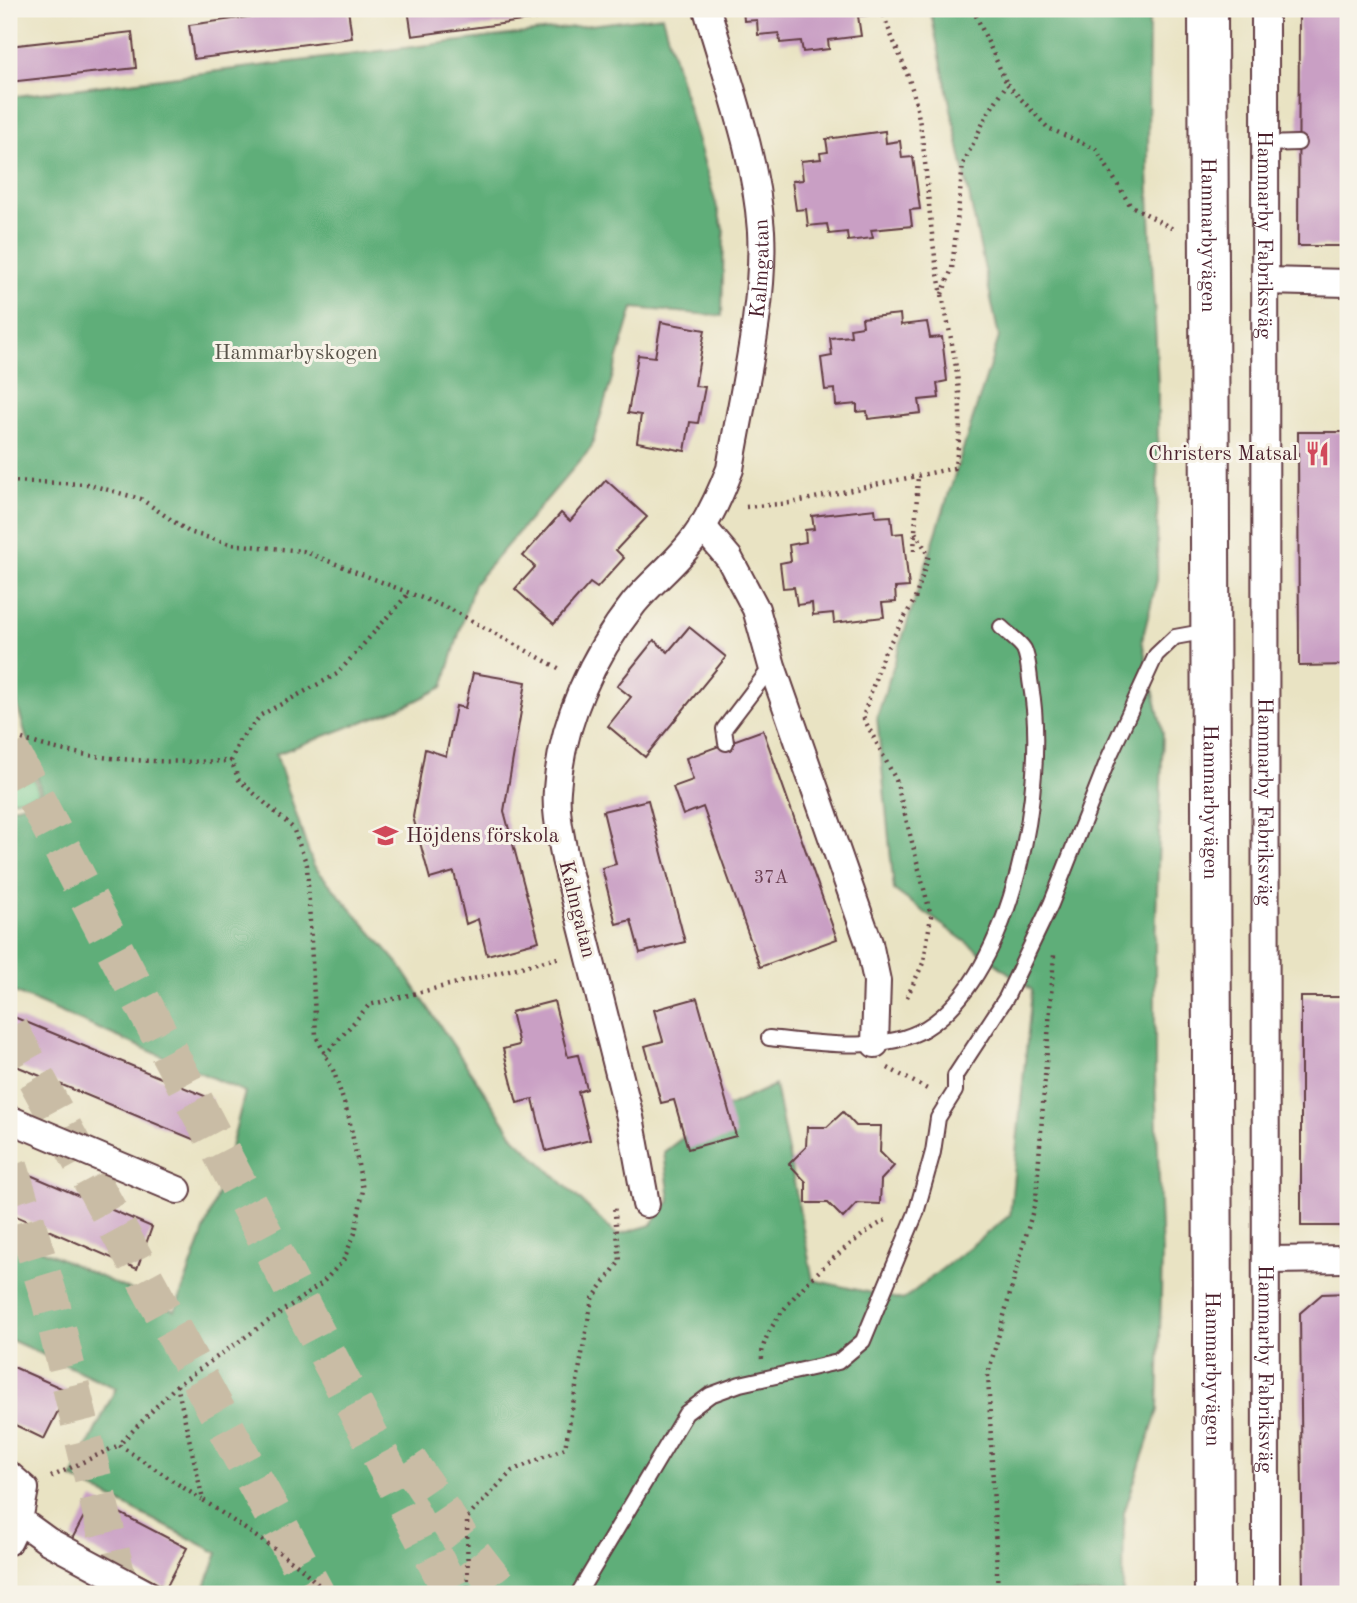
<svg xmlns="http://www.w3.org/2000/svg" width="1357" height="1603" font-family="'Old Standard TT',serif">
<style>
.green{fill:#74ca8e;stroke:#5f745c;stroke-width:2}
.forest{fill:#5fae79;stroke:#546652;stroke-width:2}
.building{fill:#c99fc4}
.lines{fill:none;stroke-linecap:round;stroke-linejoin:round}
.highway-tunnel{stroke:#c9bca5;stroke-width:38;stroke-dasharray:38 19;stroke-linecap:butt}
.lane-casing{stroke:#623c42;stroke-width:18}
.street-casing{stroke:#623c42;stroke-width:30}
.secondary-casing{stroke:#623c42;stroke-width:42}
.path{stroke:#623c42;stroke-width:4.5;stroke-dasharray:2 5;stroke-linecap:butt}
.lane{stroke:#fff;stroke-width:14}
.street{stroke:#fff;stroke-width:26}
.secondary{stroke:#fff;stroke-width:38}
.labels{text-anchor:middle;stroke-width:6;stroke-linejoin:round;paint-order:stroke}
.number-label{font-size:18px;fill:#6a3f51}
.street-label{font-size:21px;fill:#4a1f2b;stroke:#f7f3e8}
.park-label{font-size:21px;fill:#575249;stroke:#f7f3e8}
.poi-label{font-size:21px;fill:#4a1f2b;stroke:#f7f3e8;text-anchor:end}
</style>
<rect width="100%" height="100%" fill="#f7f3e8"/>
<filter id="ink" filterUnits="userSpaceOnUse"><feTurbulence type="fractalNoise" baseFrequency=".0143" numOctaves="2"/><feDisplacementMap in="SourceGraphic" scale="14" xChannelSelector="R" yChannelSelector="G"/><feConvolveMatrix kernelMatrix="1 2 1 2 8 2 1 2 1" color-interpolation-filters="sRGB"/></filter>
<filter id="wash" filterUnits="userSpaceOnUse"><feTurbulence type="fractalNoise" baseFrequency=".00686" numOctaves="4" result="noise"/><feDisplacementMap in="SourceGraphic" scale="28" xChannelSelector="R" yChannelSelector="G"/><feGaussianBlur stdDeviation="1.57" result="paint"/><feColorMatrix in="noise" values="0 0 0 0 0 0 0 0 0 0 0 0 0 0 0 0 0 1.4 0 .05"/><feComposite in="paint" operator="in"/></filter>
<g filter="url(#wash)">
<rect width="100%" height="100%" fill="#e9e3c3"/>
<path class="green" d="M9,746L26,749L39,794L9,801Z"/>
<path class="forest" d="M930,9H1149L1148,171L1158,387L1157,580L1142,641L1163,733L1155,943V1076L1162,1255L1158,1410L1124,1513L1123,1594H202L218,1553L72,1478L116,1388L9,1339V1235L175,1311L223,1178L245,1092L9,990V808L43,799L9,674V97L662,16L724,232L722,316L633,308L591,448L474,584L443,687L410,704L276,754L313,865L399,964L515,1138L617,1235L651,1225L670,1201L664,1152L716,1112L775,1085L813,1280L903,1300L1010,1215L1032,990L894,890L877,717L999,337Z"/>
<g id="blocks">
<g class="building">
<path d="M307,9H348L352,38L194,59L189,25Z"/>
<path d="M408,9H604V10L412,36Z"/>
<path d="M743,9H868L869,15L858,16L861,36L828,40L829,49L803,52L801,41L780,43L779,33L758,35L757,20L744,21Z"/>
<path d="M1299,9H1348V246H1298Z"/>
<path d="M132,32L136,68L9,82V46Z"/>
<path d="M885,131L886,143L900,141L902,158L913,157L920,209L910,210L912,226L871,230L873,238L848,241L847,232L829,234L827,224L808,226L806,209L796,210L792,181L803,180L801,161L821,159L820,153L828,152L826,139Z"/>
<path d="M900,314L901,325L927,322L930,338L942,337L947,381L937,383L939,398L919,400L921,413L868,419L867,411L857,412V404L836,406L835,389L825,390L821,358L832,356L830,338L851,336L850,328L863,326L862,318Z"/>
<path d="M661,322L705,330L695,386L705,387L698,423L690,422L685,451L637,442L641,415L628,413L638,355L655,357Z"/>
<path d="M1298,432H1348V665L1299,666Z"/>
<path d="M606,480L647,517L616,550L624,558L597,588L590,583L554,624L515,589L535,567L523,556L561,513L570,521Z"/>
<path d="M875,509L876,517L891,516L893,534L903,533L909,587L895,588L896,602L882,603L884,617L834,623L833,613L813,615L812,603L797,605L794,587L783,588L780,563L791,561L789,545L806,542L805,530L814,529L812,516Z"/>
<path d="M689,627L726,657L645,757L608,726L631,697L617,686L654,640L668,652Z"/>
<path d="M473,673L526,682L504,811L539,941L487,955L478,919L466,924L454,872L430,879L413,817L425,749L446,756L456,706L465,708Z"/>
<path d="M763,730L837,939L760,967L703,807L683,815L673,787L693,780L686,758Z"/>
<path d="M648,800L685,942L640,953L631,920L616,924L602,868L616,864L603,811Z"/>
<rect x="1301" y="997" width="47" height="229"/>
<path d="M697,998L736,1136L688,1149L674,1100L661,1103L645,1046L663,1041L654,1010Z"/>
<path d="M554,1001L568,1057L578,1055L587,1089L578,1092L590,1140L546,1151L533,1099L517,1103L503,1049L519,1045L511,1012Z"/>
<path d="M9,1015L212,1099L195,1140L9,1063Z"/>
<path d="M843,1112L856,1126H881L880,1152L894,1166L881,1180L880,1204L857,1203L843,1218L828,1203H806V1182L789,1164L806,1147L807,1127H827Z"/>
<path d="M9,1166L152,1227L137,1269L9,1213Z"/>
<path d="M1348,1293V1594H1303L1300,1313L1322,1294Z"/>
<path d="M9,1365L68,1391L44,1439L9,1422Z"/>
<path d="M93,1499L187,1548L166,1588L72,1539Z"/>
</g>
</g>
</g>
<g filter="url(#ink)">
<use href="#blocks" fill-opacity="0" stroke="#623c42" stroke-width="2"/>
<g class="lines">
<g class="highway-tunnel">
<path d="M9,748L453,1594"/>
<path d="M9,1028L316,1594"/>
<path d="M9,1166L51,1303L121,1594"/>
<path d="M408,1461L460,1538L504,1594"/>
</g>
<defs>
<g id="lane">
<path d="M1264,144L1298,143"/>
<path d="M726,743L724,729L772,666"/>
<path d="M769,1038C816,1043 884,1054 926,1028C1014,974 1048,781 1031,686C1029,676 1029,659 1024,649C1020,642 1008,634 1001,627"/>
<path d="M578,1594L686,1413L710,1395L740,1384L838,1362L863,1341L916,1213L933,1152L938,1118L955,1091V1076L1006,998L1051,904L1109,757L1156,655L1175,637L1208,631"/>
</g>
<g id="street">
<path id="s1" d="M1265,9L1266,1594"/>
<path d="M1265,281L1348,283"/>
<path d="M702,526L729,558L756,609L772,666L869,943L877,981L875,1044"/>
<path d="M9,1119L178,1190"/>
<path id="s2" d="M646,1204L630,1117L565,859C561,836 555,813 557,790C561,723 593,655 634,603C653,580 679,561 696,536C711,516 721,492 730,469C742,396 765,305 761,231C756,155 728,82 707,9"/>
<path d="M1267,1260L1348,1259"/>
<path d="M9,1475L25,1489L19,1520L9,1541"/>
<path d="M19,1520L48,1541L147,1594"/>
</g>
<g id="secondary">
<path id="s3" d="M1208,9L1214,1594"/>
</g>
</defs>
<use href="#lane" class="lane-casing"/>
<use href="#street" class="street-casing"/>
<use href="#secondary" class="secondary-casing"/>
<g class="path">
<path d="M973,9L1007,84"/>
<path d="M942,294L952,269L963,164L987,115L1007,84L1048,128L1096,149L1130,205L1173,229"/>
<path d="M9,481L87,484L141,499L189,532L230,544L303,551L450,609L562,670"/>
<path d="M746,507L791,503L954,468C973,394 942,316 933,242C927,195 926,149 916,104C909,70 891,41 882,9"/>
<path d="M914,551L918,475"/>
<path d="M9,734C79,762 156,763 231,761"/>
<path d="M907,997L924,961L931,916L896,780L863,717L883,655L915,599L929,555L915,532"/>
<path d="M325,1055L369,1005L561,957"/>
<path d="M888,1068L929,1090"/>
<path d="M762,1359C758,1317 853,1236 888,1219"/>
<path d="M177,1385L119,1445L202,1500"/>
<path d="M51,1477L119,1445"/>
<path d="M328,1594L299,1566L203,1500L177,1385L321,1284L343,1261L355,1233L363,1190L349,1118L334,1072L316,1036L307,865L293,828L239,780L231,761L239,741L261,715L337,674L409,593"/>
<path d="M468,1594L467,1518L512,1471L565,1448L592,1299L620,1261L614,1205"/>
<path d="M998,1594L988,1374L1036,1199L1054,955"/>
</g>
<use href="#lane" class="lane"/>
<use href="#street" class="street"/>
<use href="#secondary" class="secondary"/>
</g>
</g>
<defs>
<symbol id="restaurant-bare" viewBox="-9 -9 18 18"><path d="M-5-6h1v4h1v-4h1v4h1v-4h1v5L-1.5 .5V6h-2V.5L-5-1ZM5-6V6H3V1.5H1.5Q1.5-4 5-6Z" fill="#d1495b" stroke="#f7f3e8" stroke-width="2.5" paint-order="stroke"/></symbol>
<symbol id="school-bare" viewBox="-9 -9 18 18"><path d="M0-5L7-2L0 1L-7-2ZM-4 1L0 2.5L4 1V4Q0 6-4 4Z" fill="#d1495b" stroke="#f7f3e8" stroke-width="2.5" paint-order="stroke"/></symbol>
</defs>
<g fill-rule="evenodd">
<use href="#restaurant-bare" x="1300" y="436" width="35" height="35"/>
<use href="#school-bare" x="368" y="818" width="35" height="35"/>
</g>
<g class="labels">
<g class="number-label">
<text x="771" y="883">37A</text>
</g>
<g class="street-label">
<text dy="7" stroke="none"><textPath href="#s1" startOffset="226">Hammarby Fabriksväg</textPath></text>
<text dy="7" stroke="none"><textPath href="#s3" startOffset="226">Hammarbyvägen</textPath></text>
<text dy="7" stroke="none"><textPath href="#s2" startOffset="999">Kalmgatan</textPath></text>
<text dy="7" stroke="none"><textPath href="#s3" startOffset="793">Hammarbyvägen</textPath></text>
<text dy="7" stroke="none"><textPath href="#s1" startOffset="793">Hammarby Fabriksväg</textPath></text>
<text transform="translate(578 909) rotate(76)" y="7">Kalmgatan</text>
<text dy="7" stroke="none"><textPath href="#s3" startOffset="1360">Hammarbyvägen</textPath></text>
<text dy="7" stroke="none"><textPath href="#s1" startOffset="1360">Hammarby Fabriksväg</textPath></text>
</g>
<g class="park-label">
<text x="296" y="359">Hammarbyskogen</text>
</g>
<g class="poi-label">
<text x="1298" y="460">Christers Matsal</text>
<text x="406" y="842" text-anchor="start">Höjdens förskola</text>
</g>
</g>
<rect width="1357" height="1603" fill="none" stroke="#f7f3e8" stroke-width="35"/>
</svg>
